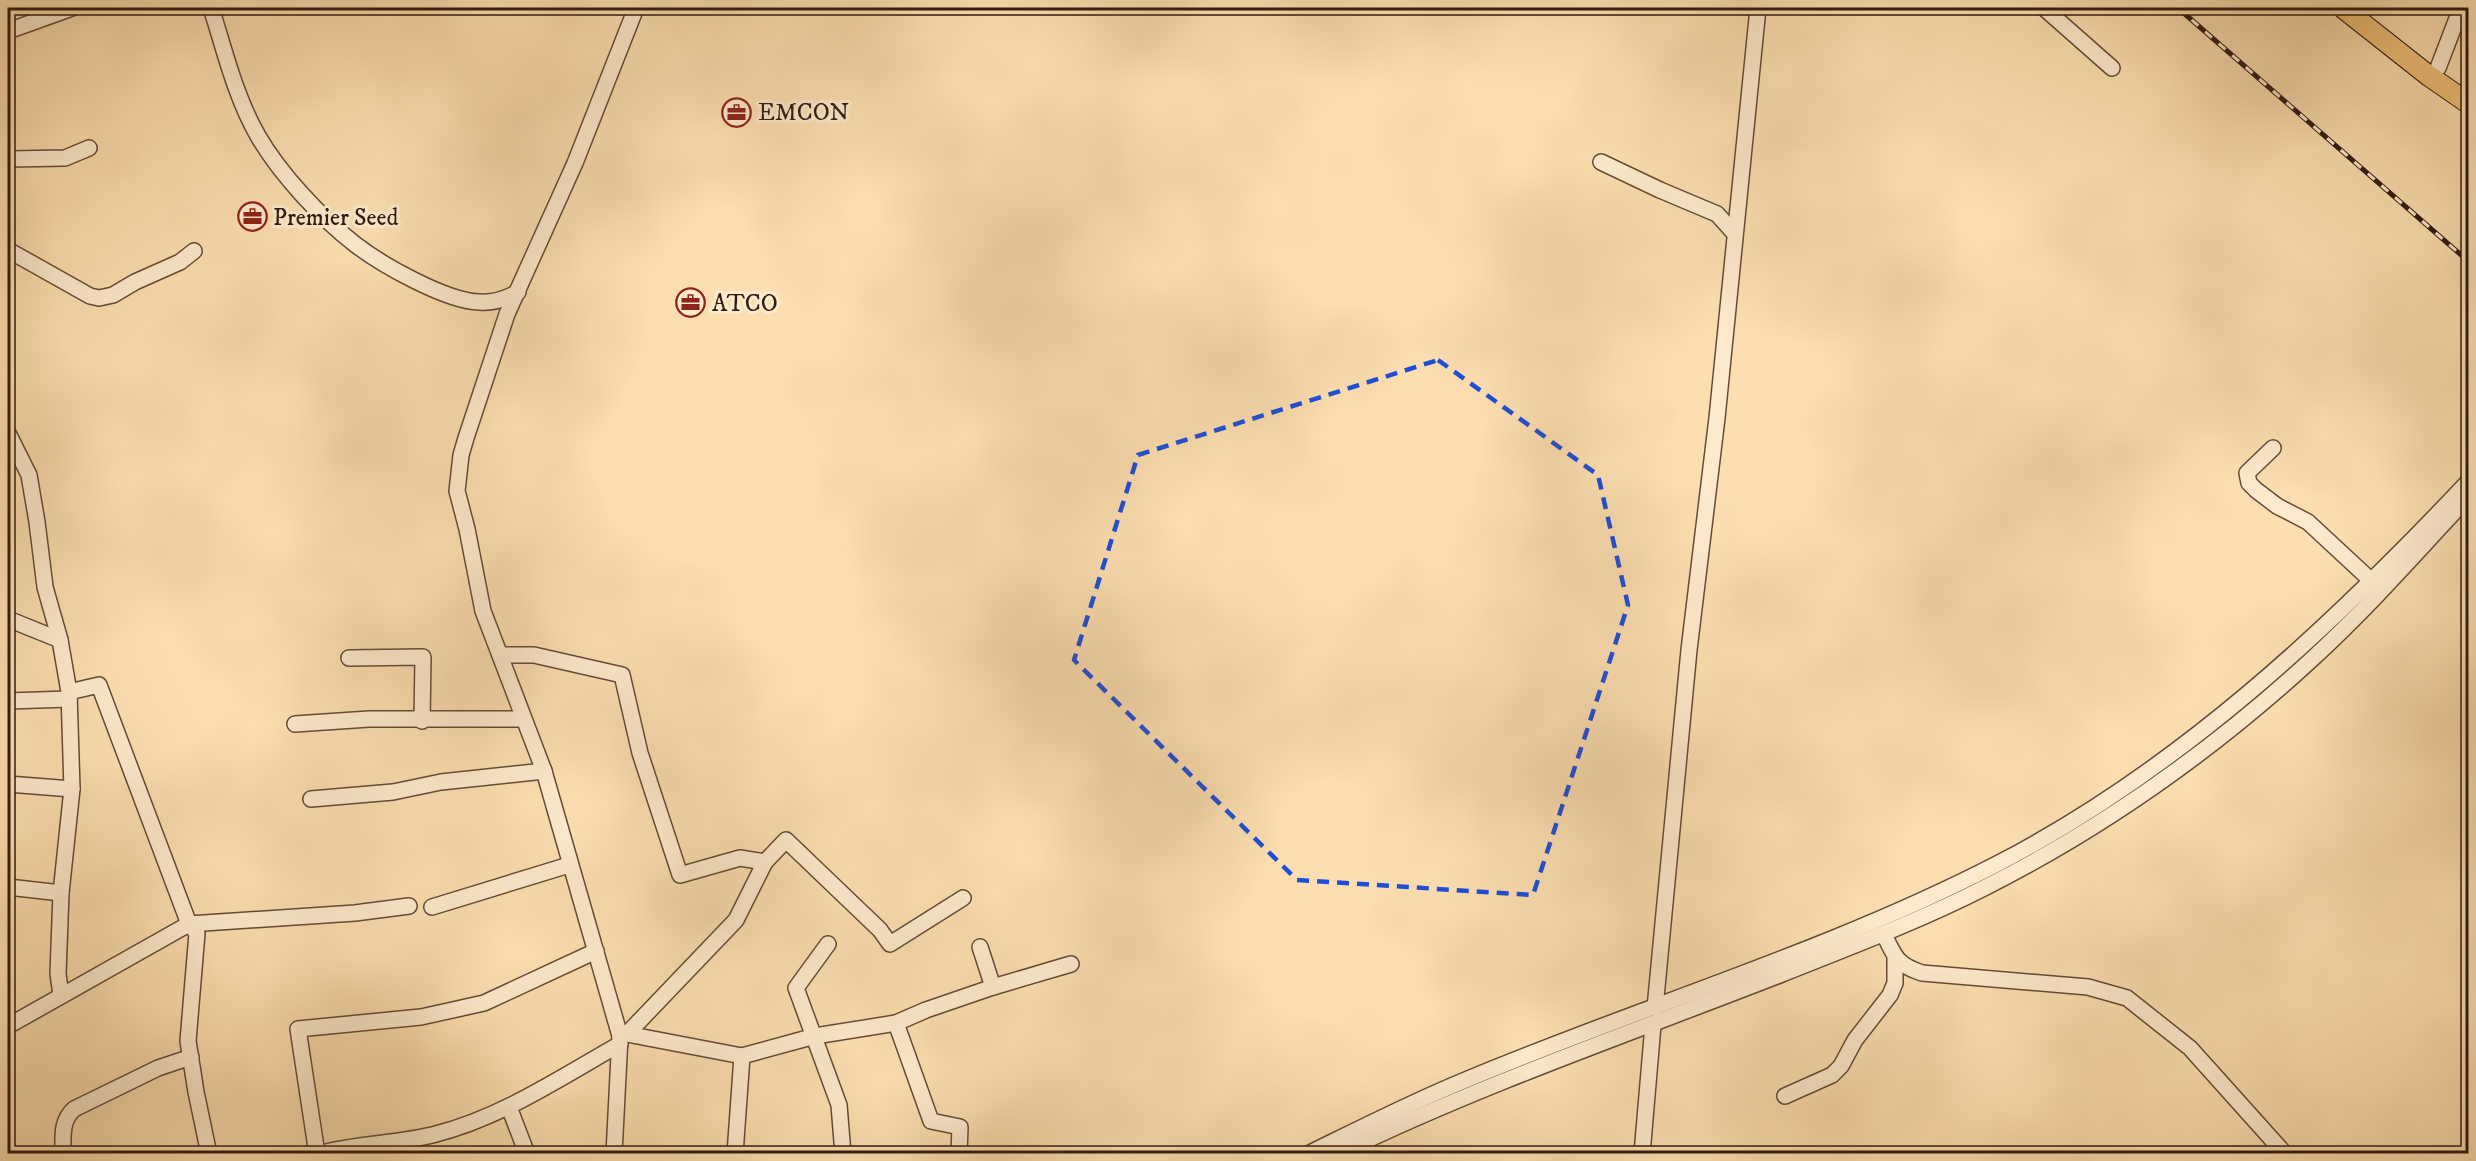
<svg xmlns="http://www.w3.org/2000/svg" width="2476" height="1161" font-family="'IM FELL DW Pica',serif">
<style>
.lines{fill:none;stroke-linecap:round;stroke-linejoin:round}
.minor-casing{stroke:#634c37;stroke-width:18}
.major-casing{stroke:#301b0f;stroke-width:22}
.minor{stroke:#fdeacc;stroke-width:15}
.major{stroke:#eebf78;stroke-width:20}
.rail-casing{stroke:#301b0f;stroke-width:5}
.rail{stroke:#fdeacc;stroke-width:3;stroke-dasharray:9;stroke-linecap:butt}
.marked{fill:none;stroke:#1d4ed8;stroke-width:4.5;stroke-dasharray:12 8;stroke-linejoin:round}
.labels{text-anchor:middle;stroke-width:6;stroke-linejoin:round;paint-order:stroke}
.poi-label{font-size:24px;fill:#301b0f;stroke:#fdeacc;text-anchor:start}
</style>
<rect width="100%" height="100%" fill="#fcdeb0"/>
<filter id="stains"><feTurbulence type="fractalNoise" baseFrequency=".00333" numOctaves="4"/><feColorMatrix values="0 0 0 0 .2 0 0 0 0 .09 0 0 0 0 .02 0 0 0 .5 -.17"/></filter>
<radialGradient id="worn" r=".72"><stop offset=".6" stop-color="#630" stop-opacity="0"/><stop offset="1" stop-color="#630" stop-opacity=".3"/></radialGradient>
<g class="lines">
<defs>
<g id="minor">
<path d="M211,8C225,51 235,96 258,136C280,174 321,218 356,245C382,265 446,301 479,302C494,303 506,299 518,292"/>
<path d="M2044,8L2112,68"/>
<path d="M8,31L72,8"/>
<path d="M2438,68L2461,8"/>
<path d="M8,159L65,158L89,148"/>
<path d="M1601,162L1660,190L1717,214L1735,234"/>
<path d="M8,250L90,296L99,298L113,295L135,282L180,262L194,251"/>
<path d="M8,433L29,475L37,522L45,587L60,640L69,692L72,789L61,893L58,974L61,995"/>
<path d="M2273,448L2247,473L2249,483L2256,490L2277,506L2308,522L2378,587"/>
<path d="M8,619L60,640"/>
<path d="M501,655H534L622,675L640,753L680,875L740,858L765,862"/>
<path d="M349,658L423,657L422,721"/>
<path d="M69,692L99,685L189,924L355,913L409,906"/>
<path d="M8,701L69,699"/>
<path d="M295,724L369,719H523"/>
<path d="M8,784L72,789"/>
<path d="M311,799L393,792L441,782L544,771"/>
<path d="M8,887L61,893"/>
<path d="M432,907L569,865"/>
<path d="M1884,934C1894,956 1897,965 1922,973L2088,987L2127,998L2190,1048L2285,1154"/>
<path d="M828,944L796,988L839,1105L843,1154"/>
<path d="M980,947L993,987"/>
<path d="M1655,1008L1689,650L1717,418L1758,8"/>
<path d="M896,1023L931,1121L960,1127L959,1154"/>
<path d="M8,1026L189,924L197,933L188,1041L196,1092L209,1154"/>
<path d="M627,1034L736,920L765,862L786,840L880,930L890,944L963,898"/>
<path d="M620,1036L627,1034L742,1056L815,1036L896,1023L926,1010L993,987L1071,964"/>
<path d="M1785,1096L1832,1075L1841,1066L1855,1040L1890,995L1895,983V958"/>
<path d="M509,1107L527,1154"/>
<path d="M63,1154C63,1136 61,1121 74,1109L158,1068L191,1057"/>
<path d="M317,1154L298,1029L421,1017L484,1003L596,951"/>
<path d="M318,1154C357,1143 398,1144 436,1134C502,1117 560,1078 620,1044"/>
<path d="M614,1154L620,1036L544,771L483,611L467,529L457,491L461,455L466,438L507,314L575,163L636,8"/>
<path d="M735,1154L742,1056"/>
<path d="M1308,1154C1361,1128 1414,1101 1468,1079C1645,1005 1829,951 1999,863C2180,769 2330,628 2468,482"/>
<path d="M1338,1154C1482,1084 1634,1032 1782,974C1850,947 1919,921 1984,888C2103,828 2213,750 2311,660C2367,609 2417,552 2468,497"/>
<path d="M1642,1154L1653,1025"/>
</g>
<path id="major" d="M2343,8L2429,76L2468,103"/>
</defs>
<use href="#minor" class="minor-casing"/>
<use href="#major" class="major-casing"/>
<use href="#minor" class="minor"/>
<use href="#major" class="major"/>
<defs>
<path id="rail" d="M2178,8L2468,261"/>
</defs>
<use href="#rail" class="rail-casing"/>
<use href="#rail" class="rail"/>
</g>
<path class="marked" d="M1438,360L1598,475L1628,605L1533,895L1297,880L1074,660L1138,455Z"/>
<defs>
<symbol id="office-ring" viewBox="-11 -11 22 22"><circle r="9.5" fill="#fdeacc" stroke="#8f2418" stroke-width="1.5"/><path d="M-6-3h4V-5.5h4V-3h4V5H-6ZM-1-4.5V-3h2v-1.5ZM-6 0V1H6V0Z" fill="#8f2418"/></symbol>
</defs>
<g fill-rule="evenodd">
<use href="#office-ring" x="720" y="96" width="33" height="33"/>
<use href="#office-ring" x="236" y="200" width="33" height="33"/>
<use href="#office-ring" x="674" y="286" width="33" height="33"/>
</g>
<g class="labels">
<g class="poi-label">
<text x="758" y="120">EMCON</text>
<text x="273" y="225">Premier Seed</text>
<text x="712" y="311">ATCO</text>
</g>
</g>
<rect width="2476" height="1161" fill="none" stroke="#fcdeb0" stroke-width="30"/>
<rect x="9" y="9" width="2458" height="1143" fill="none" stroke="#301b0f" stroke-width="3"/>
<rect x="15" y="15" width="2446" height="1131" fill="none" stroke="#301b0f" stroke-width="1.5"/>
<rect width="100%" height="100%" filter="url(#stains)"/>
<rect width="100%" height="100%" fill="url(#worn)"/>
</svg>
